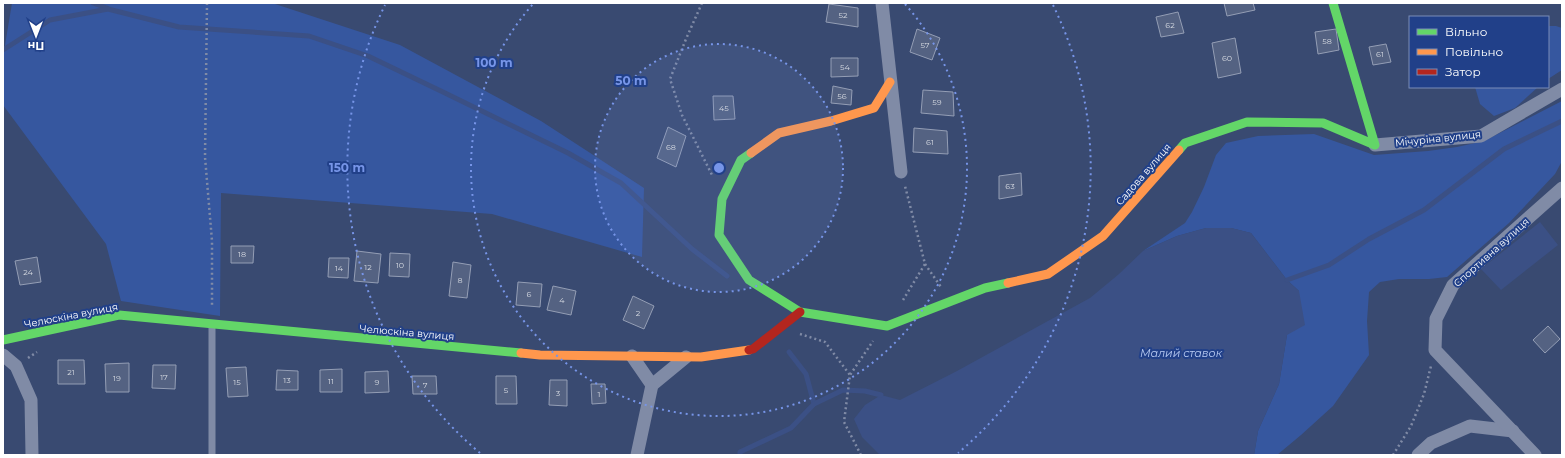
<svg xmlns="http://www.w3.org/2000/svg" width="1565" height="458" font-family="Montserrat,sans-serif">
<style>
.green{fill:#36579f}
.water{fill:#3b5085}
.lines{fill:none;stroke-linecap:round;stroke-linejoin:round}
.stream{stroke:#3b5085;stroke-width:5}
.building{fill:#546282;stroke:#949eb5}
.path{stroke:#808ba6;stroke-width:2.5;stroke-dasharray:2 3;stroke-linecap:butt}
.lane{stroke:#808ba6;stroke-width:7}
.street{stroke:#808ba6;stroke-width:13}
.fast{stroke:#63d668;stroke-width:9}
.slow{stroke:#ff974d;stroke-width:9}
.jam{stroke:#b3261e;stroke-width:9}
.ring{fill:none;stroke:#7795e8;stroke-width:2;stroke-dasharray:2 4}
.labels{text-anchor:middle;stroke-width:4;stroke-linejoin:round;paint-order:stroke}
.number-label{font-size:8px;fill:#d4d8e0}
.street-label{font-size:10px;fill:#fff;stroke:#214089}
.water-label{font-size:11px;font-style:italic;fill:#b9cbf2;stroke:#214089}
.centre{fill:#7795e8;stroke:#214089;stroke-width:2}
.ring-label{font-size:12px;text-anchor:middle;font-weight:bold;fill:#7795e8;stroke:#214089;stroke-width:4;stroke-linejoin:round;paint-order:stroke}
</style>
<rect width="100%" height="100%" fill="#394a71"/>
<g class="green">
<path d="M12,3H272L400,45L541,121L644,188L642,257L492,214L221,193L220,316L121,301L106,244L3,105V57Z"/>
<path d="M1548,26H1556L1562,28V70L1548,79Z"/>
<path d="M1475,87H1538L1515,108L1494,116L1480,104Z"/>
<path d="M1562,101V161L1555,174L1509,223L1447,277L1429,279H1399L1380,282L1369,292L1367,321L1369,355L1333,406L1301,435L1277,455H1254L1258,431L1279,384L1287,335L1299,291L1287,280L1251,233L1231,228H1206L1177,236L1143,251L1185,223L1192,212L1204,187L1216,155L1226,143L1258,136L1314,134L1374,155L1428,151L1457,147L1484,141Z"/>
</g>
<g class="water">
<path d="M1540,222L1558,245L1501,290L1481,269Z"/>
<path d="M1206,228H1231L1251,233L1287,280L1299,291L1305,325L1287,335L1279,384L1258,431L1254,455H880L862,437L854,419L865,405L881,395L900,400L957,371L1090,298L1119,274L1143,251L1177,236Z"/>
</g>
<g class="lines">
<g class="stream">
<path d="M93,3L107,8"/>
<path d="M3,50L50,20L108,9L179,27L309,36L368,56L445,93L568,153L621,183L692,249L727,276"/>
<path d="M1287,280L1329,265L1369,239L1424,210L1504,149L1562,121"/>
<path d="M789,352L806,374L814,404"/>
<path d="M740,455V452L791,428L814,404L843,390L865,391L881,395"/>
</g>
</g>
<g class="building">
<path d="M1224,3H1253L1255,10L1227,16Z"/>
<path d="M829,4L858,8V27L826,22Z"/>
<path d="M1178,12L1184,33L1161,37L1156,17Z"/>
<path d="M917,29L940,38L932,60L910,52Z"/>
<path d="M1336,29L1339,50L1318,54L1315,32Z"/>
<path d="M1235,38L1241,73L1218,78L1212,43Z"/>
<path d="M1386,44L1391,62L1373,65L1369,47Z"/>
<path d="M831,58H858V76L831,77Z"/>
<path d="M833,86L852,90L851,105L831,103Z"/>
<path d="M923,90L953,92L954,116L921,113Z"/>
<path d="M713,96H733L735,119L714,120Z"/>
<path d="M668,127L686,136L676,167L657,158Z"/>
<path d="M914,128L947,131L948,154L913,152Z"/>
<path d="M1021,173L1022,195L999,199V176Z"/>
<path d="M231,246H254L253,263H231Z"/>
<path d="M357,251L381,254L378,283L354,281Z"/>
<path d="M390,253L410,254L409,277L389,276Z"/>
<path d="M37,257L41,282L20,285L15,261Z"/>
<path d="M329,258H349L348,278L328,277Z"/>
<path d="M453,262L471,265L467,298L449,296Z"/>
<path d="M518,282L542,284L540,307L516,305Z"/>
<path d="M553,286L576,291L571,315L547,310Z"/>
<path d="M633,296L654,306L644,329L623,320Z"/>
<path d="M1548,326L1560,339L1545,353L1533,340Z"/>
<path d="M58,360H84L85,384H58Z"/>
<path d="M129,363V392H106L105,364Z"/>
<path d="M153,365H176L175,389L152,388Z"/>
<path d="M246,367L248,396L228,397L226,368Z"/>
<path d="M342,369V392H320V370Z"/>
<path d="M277,370L298,371V390H276Z"/>
<path d="M388,371L389,392L365,393V372Z"/>
<path d="M412,376H436L437,394H413Z"/>
<path d="M496,376H516L517,404H496Z"/>
<path d="M550,380H567V406L549,405Z"/>
<path d="M591,384H605L606,403L592,404Z"/>
</g>
<g class="lines">
<g class="path">
<path d="M207,3L205,157L212,241V306"/>
<path d="M702,3L686,39L670,79L682,115L713,177"/>
<path d="M925,264L941,287"/>
<path d="M903,300L925,264L905,186"/>
<path d="M800,334L825,342L850,375"/>
<path d="M28,358L37,352"/>
<path d="M861,455L844,422L850,375L873,341"/>
<path d="M1393,455L1411,426L1424,394L1431,366"/>
</g>
<path class="lane" d="M212,325V455"/>
<g class="street">
<path d="M882,3L901,172"/>
<path d="M1375,145L1481,136L1562,89"/>
<path d="M3,355L16,366L31,400L32,455"/>
<path d="M632,356L652,385"/>
<path d="M637,455L652,385L686,357"/>
<path d="M1418,455L1431,443L1470,426L1513,431"/>
<path d="M1535,455L1435,350L1436,319L1453,285L1562,188"/>
</g>
<g class="fast">
<path d="M1179,150L1185,143L1247,122L1323,123L1375,145L1333,3"/>
<path d="M751,153L741,160L722,199L719,235L749,280L800,312L887,326L985,288L1008,283"/>
<path d="M3,340L119,315L521,353"/>
</g>
<g class="slow">
<path d="M751,153L779,133L831,121L874,108L890,82"/>
<path d="M1008,283L1048,274L1103,236L1179,150"/>
<path d="M521,353L540,355L701,357L749,350"/>
</g>
<path class="jam" d="M749,350L753,349L800,312"/>
</g>
<circle cx="719" cy="168" r="124" fill="#7795e8" fill-opacity=".12"/>
<g class="ring">
<circle cx="719" cy="168" r="124"/>
<path d="M905 4A248 248 0 1 1 533 4"/>
<path d="M480 453A372 372 0 0 1 385 5M1053 5A372 372 0 0 1 958 453"/>
</g>
<g class="labels">
<g class="number-label">
<text x="843" y="18">52</text>
<text x="1170" y="28">62</text>
<text x="1327" y="44">58</text>
<text x="925" y="48">57</text>
<text x="1380" y="57">61</text>
<text x="1227" y="61">60</text>
<text x="845" y="70">54</text>
<text x="842" y="99">56</text>
<text x="937" y="105">59</text>
<text x="724" y="111">45</text>
<text x="930" y="145">61</text>
<text x="671" y="150">68</text>
<text x="1010" y="189">63</text>
<text x="242" y="257">18</text>
<text x="400" y="268">10</text>
<text x="368" y="270">12</text>
<text x="339" y="271">14</text>
<text x="28" y="275">24</text>
<text x="460" y="283">8</text>
<text x="529" y="297">6</text>
<text x="562" y="303">4</text>
<text x="638" y="316">2</text>
<text x="71" y="375">21</text>
<text x="164" y="380">17</text>
<text x="117" y="381">19</text>
<text x="287" y="383">13</text>
<text x="331" y="384">11</text>
<text x="237" y="385">15</text>
<text x="377" y="385">9</text>
<text x="425" y="388">7</text>
<text x="506" y="393">5</text>
<text x="558" y="396">3</text>
<text x="599" y="397">1</text>
</g>
<g class="street-label">
<text transform="translate(1438 138) rotate(-6)" y="4">Мічуріна вулиця</text>
<text transform="translate(1143 174) rotate(-49)" y="4">Садова вулиця</text>
<text transform="translate(1491 252) rotate(-42)" y="4">Спортивна вулиця</text>
<text transform="translate(71 315) rotate(-11)" y="4">Челюскіна вулиця</text>
<text transform="translate(407 332) rotate(5)" y="4">Челюскіна вулиця</text>
</g>
<g class="water-label">
<text x="1181" y="357">Малий ставок</text>
</g>
</g>
<circle cx="719" cy="168" r="6" class="centre"/>
<g class="ring-label">
<text x="494" y="67">100 m</text>
<text x="631" y="85">50 m</text>
<text x="347" y="172">150 m</text>
</g>
<rect width="1565" height="458" fill="none" stroke="#ffffff" stroke-width="8"/>
<rect x="1409" y="16" width="140" height="72" fill="#214089" stroke="#7a8cb8"/>
<rect x="1417" y="29" width="20" height="6" fill="#63d668" stroke="#7a8cb8"/>
<text x="1445" y="36" font-size="12" fill="#ffffff">Вільно</text>
<rect x="1417" y="49" width="20" height="6" fill="#ff974d" stroke="#7a8cb8"/>
<text x="1445" y="56" font-size="12" fill="#ffffff">Повільно</text>
<rect x="1417" y="69" width="20" height="6" fill="#b3261e" stroke="#7a8cb8"/>
<text x="1445" y="76" font-size="12" fill="#ffffff">Затор</text>
<g transform="translate(36 36) rotate(180)" stroke="#214089" stroke-width="3" paint-order="stroke">
<path d="M0-3L7 15L0 10L-7 15Z" fill="#ffffff"/>
<text y="-6" font-size="11" font-weight="bold" text-anchor="middle" fill="#ffffff">Пн</text>
</g>
</svg>
